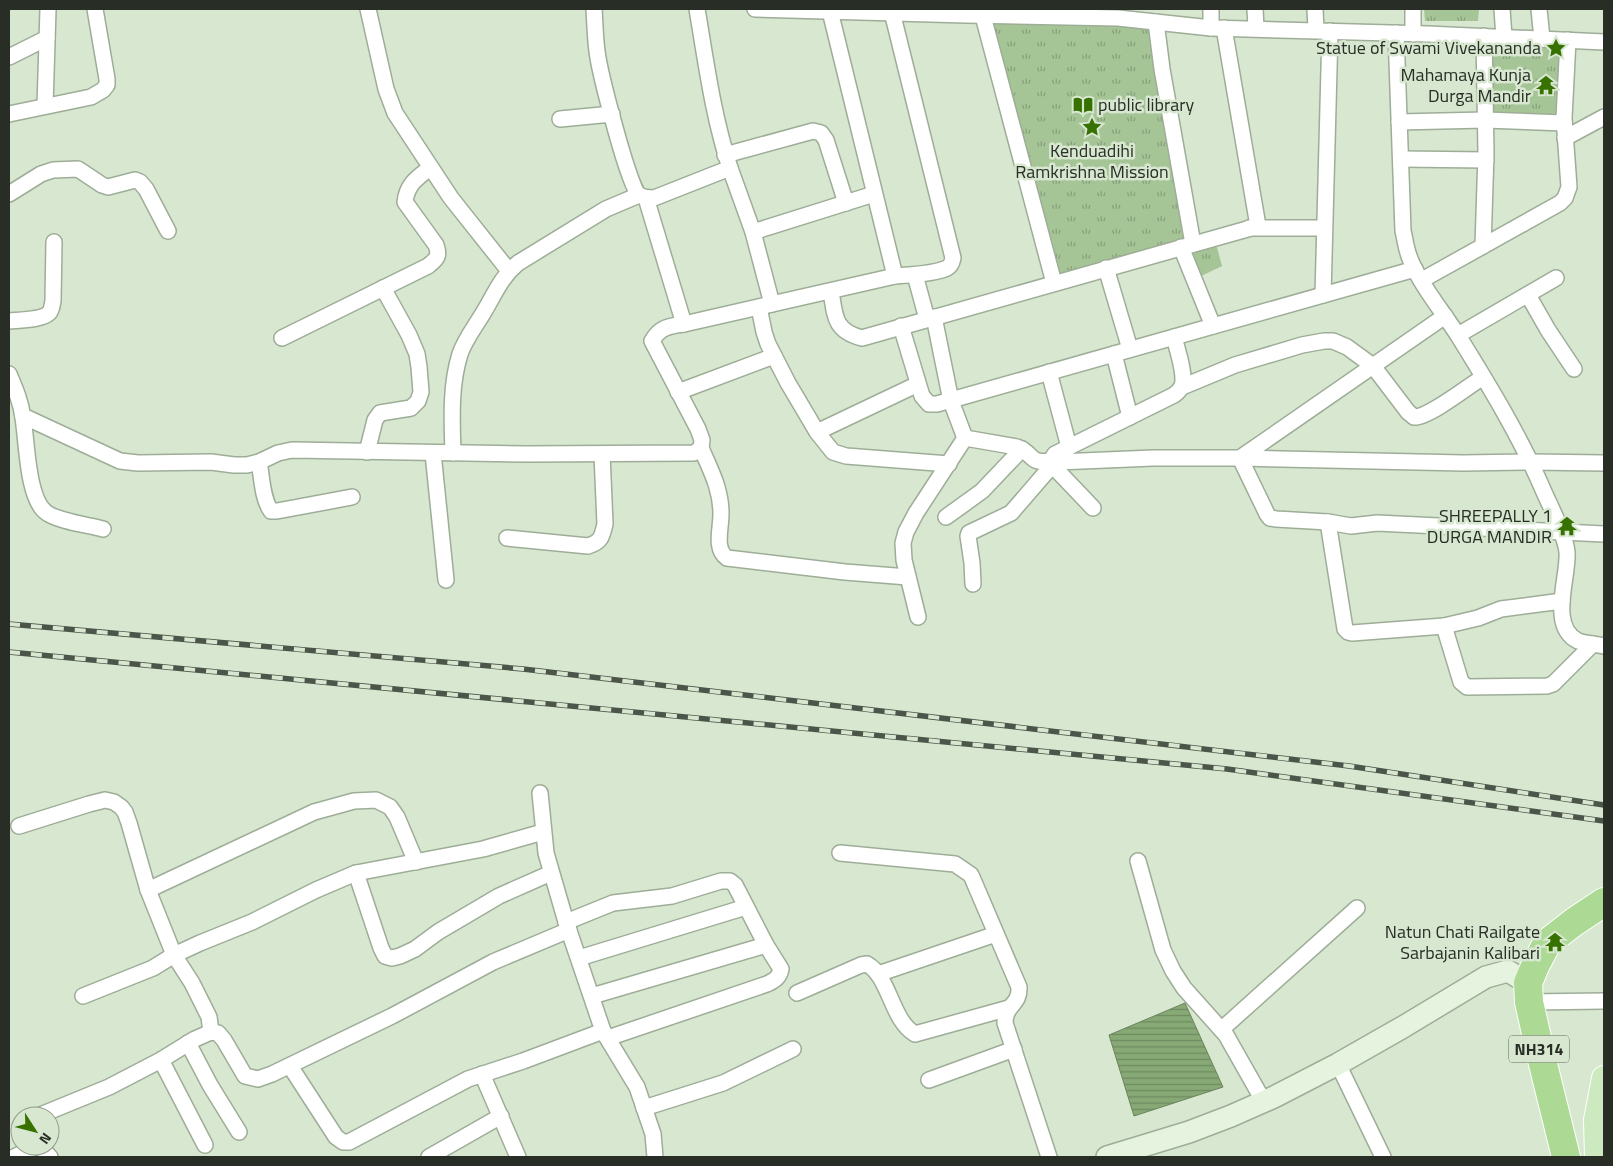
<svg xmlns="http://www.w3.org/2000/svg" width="1613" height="1166" font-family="'Titillium Web',sans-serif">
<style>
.grass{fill:url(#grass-tufts)}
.water{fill:url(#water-rules);stroke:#6a845d}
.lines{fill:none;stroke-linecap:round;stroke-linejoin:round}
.street-casing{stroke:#9ead97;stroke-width:18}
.secondary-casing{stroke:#9ead97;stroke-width:24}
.primary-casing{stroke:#fff;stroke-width:26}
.highway-casing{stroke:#fff;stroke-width:30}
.street{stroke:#fff;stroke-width:15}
.secondary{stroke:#e6f4df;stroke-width:21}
.primary{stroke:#cde9bf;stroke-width:24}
.highway{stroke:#acda95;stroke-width:28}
.rail-casing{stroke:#4c5549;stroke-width:5.5}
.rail{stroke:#d7e7d0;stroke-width:4;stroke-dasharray:11;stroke-linecap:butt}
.labels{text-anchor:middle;stroke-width:5;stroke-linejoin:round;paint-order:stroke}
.shield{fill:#d7e7d0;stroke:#5c6658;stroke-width:1}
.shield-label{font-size:16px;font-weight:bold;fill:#282e25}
.poi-label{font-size:18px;fill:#282e25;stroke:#d7e7d0;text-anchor:end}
</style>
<defs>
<pattern id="grass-tufts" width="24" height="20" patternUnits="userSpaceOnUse" patternTransform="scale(1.25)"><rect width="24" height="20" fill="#a6c597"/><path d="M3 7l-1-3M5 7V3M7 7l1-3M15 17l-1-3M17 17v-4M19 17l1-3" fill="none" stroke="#87a07b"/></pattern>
<pattern id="water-rules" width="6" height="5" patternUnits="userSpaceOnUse" patternTransform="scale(1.25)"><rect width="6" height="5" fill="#87a975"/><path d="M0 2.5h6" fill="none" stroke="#6e8a60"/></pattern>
</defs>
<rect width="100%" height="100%" fill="#d7e7d0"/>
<g class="grass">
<path d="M984,9L1152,17L1188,240L1057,277Z"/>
<path d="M1424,9H1479L1478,21H1425Z"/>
<path d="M1484,32L1565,43L1562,121L1488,117Z"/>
<path d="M1215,240L1222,266L1197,278L1185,248Z"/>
</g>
<path class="water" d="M1185,1003L1223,1087L1134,1116L1109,1035Z"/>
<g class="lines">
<defs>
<g id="street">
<path d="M368,9L386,89L395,113L451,198L509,271"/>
<path d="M594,9C595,23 595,37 597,51C599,70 629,188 639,195C644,198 649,198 654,198L730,168C713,116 706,62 697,9"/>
<path d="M755,9L966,15L1118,18L1211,28L1428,34L1604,42"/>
<path d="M1255,9L1256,28"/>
<path d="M1315,9L1316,30"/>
<path d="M1502,9L1504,37"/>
<path d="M1539,9L1542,39"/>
<path d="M892,12L953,258C952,263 951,266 947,268C935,274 908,275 895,276"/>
<path d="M983,16L1054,283"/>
<path d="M1156,22L1162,69L1193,244"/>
<path d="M1211,28V9"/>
<path d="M1396,33L1403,231C1405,239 1406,248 1409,256C1418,282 1444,313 1459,337C1490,387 1521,438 1544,492C1552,510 1565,534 1567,552C1569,577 1548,626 1578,641C1586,644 1596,644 1604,646"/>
<path d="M1413,34V9"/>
<path d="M9,57L47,38"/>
<path d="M45,106L48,9"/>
<path d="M9,114L91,97L103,90L107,85V79L95,9"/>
<path d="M560,119L612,114"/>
<path d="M1399,122L1485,120L1564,123"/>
<path d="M1565,138L1604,117"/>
<path d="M725,155L813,131L821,133L826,140L846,203"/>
<path d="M1401,159L1486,160"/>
<path d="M730,168L753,232L772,304"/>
<path d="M9,194L41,174L53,170L78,169L102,185L108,187L135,180L140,182L146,189L168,231"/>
<path d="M646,198L684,324"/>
<path d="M1249,228H1324"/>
<path d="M753,232L874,194"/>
<path d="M1483,246L1486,153L1484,36"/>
<path d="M1181,247L1213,326"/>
<path d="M1106,268L1130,349"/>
<path d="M915,275L927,319"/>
<path d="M1422,280L1560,203L1565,198L1569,187L1564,118L1568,40"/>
<path d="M831,291C835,316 834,331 862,338L1258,226L1224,28"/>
<path d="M1323,295L1330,31"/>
<path d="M1528,295L1548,330L1574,369"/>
<path d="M759,307L764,332L768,344L788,383L817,432L833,452L846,456L949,464"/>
<path d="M1445,316L1240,458L1267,514L1270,518L1276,519L1328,522L1351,526L1377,523L1604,534"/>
<path d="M934,317L951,401L965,438L1017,447C1036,454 1026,464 1053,461"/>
<path d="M9,321C19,320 42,320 49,313C52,310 52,305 53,301L54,242"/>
<path d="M901,326L922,396L929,404H937L1415,269"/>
<path d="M1458,335L1556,278"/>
<path d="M1174,337C1177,349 1186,375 1182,386C1180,390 1177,393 1174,395L1055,454L1053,457V461L1058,462L1153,458H1240L1463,463L1531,462L1604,463"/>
<path d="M282,338L428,266C437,259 440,256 436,245L405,202C407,184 417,178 430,168"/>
<path d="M1114,354L1130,417"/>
<path d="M1049,372L1069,447"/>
<path d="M9,374C15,388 21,402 23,418C27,441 27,500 47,513C58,521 88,525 103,529"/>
<path d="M1182,387L1235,365L1302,345L1324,341H1333L1347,347L1373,366L1408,412L1414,417C1428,418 1469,386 1483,377"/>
<path d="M678,392L774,356"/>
<path d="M23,416L120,461L138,463L211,462L234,465H247L259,462L278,453L292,450L527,454L694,453L701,448L702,440L698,429L652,341C660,327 669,326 684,324L895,276L830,11"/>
<path d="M817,432L918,384"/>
<path d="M701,448C711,471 721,489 721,514C721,529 714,549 727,558L845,572L908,577"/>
<path d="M367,452L375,420L380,413L411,408L418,401L421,392L419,367L417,354L409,335L383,288"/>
<path d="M433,453L446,580"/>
<path d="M453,453C452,420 450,386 460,354C465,339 477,324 485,310C495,293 502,276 518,263L606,209L639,195"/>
<path d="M259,462C262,477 262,498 271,511H277L352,497"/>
<path d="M1052,465L1093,508"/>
<path d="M946,517L982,491L1022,449"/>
<path d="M1328,522L1345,629L1348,632L1352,633L1444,626L1478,618L1501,609L1562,601"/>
<path d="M507,538L588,546C601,542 602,537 605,524L602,454"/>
<path d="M973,584L972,563L968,536L969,533L1011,513L1055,462"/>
<path d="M918,617L904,560L903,543L906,532L916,513L965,438"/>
<path d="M1444,626L1461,682L1467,687L1547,686L1553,684L1593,644"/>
<path d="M540,793L546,853L566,922L603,1031L637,1087L653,1134L655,1157"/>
<path d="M19,826L89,804L105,800L114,802L121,807L125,812L129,823L148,890L174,955L192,983L209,1017L211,1032"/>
<path d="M840,853L955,864L971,875L1019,987C1020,1006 1005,1004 1005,1023L1049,1157"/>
<path d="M1138,861L1163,950L1173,971L1184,988L1226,1035L1264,1102"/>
<path d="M356,873L381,948L385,956L392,958L400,956L415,949L438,932L499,896L551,873"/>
<path d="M148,890L314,812L354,801L376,800L390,807L397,817L416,862"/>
<path d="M566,922L613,903L672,896L721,881H730L735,885L766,945L781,969C779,978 775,980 767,984L608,1038"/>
<path d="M579,958L746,907"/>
<path d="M878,974L996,934"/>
<path d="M797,993L861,965L867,964C890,977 891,1020 915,1034L1009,1008"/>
<path d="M83,996L153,968L174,955L200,943L252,922L316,890L356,873L483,849L543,832"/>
<path d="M592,996L766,945"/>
<path d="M1529,1002L1604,1001"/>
<path d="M1222,1029L1357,908"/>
<path d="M188,1043L210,1085L239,1132"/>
<path d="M161,1060L205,1145"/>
<path d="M1338,1064L1383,1157"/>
<path d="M290,1066L336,1137L343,1142H349L468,1079L523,1061L603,1031"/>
<path d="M482,1074L518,1157"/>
<path d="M929,1080L1014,1049"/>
<path d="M644,1108L723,1083L793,1049"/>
<path d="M38,1116L109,1087L161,1060L195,1039L211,1032L218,1033L224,1040L245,1076L258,1079L272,1074L392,1016L493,962L569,930"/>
<path d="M40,1146L50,1157"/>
<path d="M14,1157L37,1146"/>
<path d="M429,1157L501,1116"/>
</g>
<path id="secondary" d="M1107,1157L1189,1132L1231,1116L1274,1097L1338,1064L1403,1027L1486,977L1508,971L1528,983"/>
<path id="primary" d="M1597,1157L1596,1120L1604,1078"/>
<path id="highway" d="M1566,1157L1542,1060L1529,1002L1528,983L1535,966L1547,943L1574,922L1604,902"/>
</defs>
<use href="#street" class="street-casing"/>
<use href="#secondary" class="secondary-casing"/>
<use href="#primary" class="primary-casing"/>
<use href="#highway" class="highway-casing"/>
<use href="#street" class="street"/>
<use href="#secondary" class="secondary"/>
<use href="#primary" class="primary"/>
<use href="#highway" class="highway"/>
<defs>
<g id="rail">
<path d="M9,624L523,669L1349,766L1604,805"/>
<path d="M9,652L1227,769L1604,821"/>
</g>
</defs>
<use href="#rail" class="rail-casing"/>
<use href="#rail" class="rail"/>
</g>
<defs>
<symbol id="sight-bare" viewBox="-9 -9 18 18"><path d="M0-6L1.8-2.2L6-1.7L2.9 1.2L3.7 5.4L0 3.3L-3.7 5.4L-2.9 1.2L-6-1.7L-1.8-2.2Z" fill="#377100" stroke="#d7e7d0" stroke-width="2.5" paint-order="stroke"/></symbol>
<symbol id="temple-bare" viewBox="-9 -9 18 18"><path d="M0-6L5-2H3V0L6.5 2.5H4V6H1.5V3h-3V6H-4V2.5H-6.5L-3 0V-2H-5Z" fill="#377100" stroke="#d7e7d0" stroke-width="2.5" paint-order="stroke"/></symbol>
<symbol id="library-bare" viewBox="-9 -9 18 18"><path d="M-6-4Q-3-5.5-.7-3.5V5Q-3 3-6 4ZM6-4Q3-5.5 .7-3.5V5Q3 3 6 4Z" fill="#377100" stroke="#d7e7d0" stroke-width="2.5" paint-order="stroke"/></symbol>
</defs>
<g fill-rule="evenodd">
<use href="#sight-bare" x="1542" y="34" width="28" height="28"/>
<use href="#temple-bare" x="1532" y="71" width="28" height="28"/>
<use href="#library-bare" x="1069" y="91" width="28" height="28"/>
<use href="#sight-bare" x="1078" y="113" width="28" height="28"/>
<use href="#temple-bare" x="1553" y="512" width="28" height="28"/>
<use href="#temple-bare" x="1541" y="928" width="28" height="28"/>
</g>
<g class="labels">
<rect class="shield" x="1509" y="1035.5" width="60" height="27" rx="4"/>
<g class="shield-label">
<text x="1539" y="1055">NH314</text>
</g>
<g class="poi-label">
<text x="1541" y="54">Statue of Swami Vivekananda</text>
<text x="1531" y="81">Mahamaya Kunja<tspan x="1531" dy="21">Durga Mandir</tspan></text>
<text x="1098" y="111" text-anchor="start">public library</text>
<text x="1092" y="157" text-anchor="middle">Kenduadihi<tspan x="1092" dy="21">Ramkrishna Mission</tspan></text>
<text x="1552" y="522">SHREEPALLY 1<tspan x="1552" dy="21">DURGA MANDIR</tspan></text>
<text x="1540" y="938">Natun Chati Railgate<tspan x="1540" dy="21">Sarbajanin Kalibari</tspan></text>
</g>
</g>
<rect width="1613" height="1166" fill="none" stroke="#282e25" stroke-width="20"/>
<g transform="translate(35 1131) rotate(126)"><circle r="24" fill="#d7e7d0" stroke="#919d8c"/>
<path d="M0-4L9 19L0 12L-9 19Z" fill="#377100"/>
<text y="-8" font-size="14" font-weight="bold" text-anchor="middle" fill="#282e25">N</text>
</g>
</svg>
